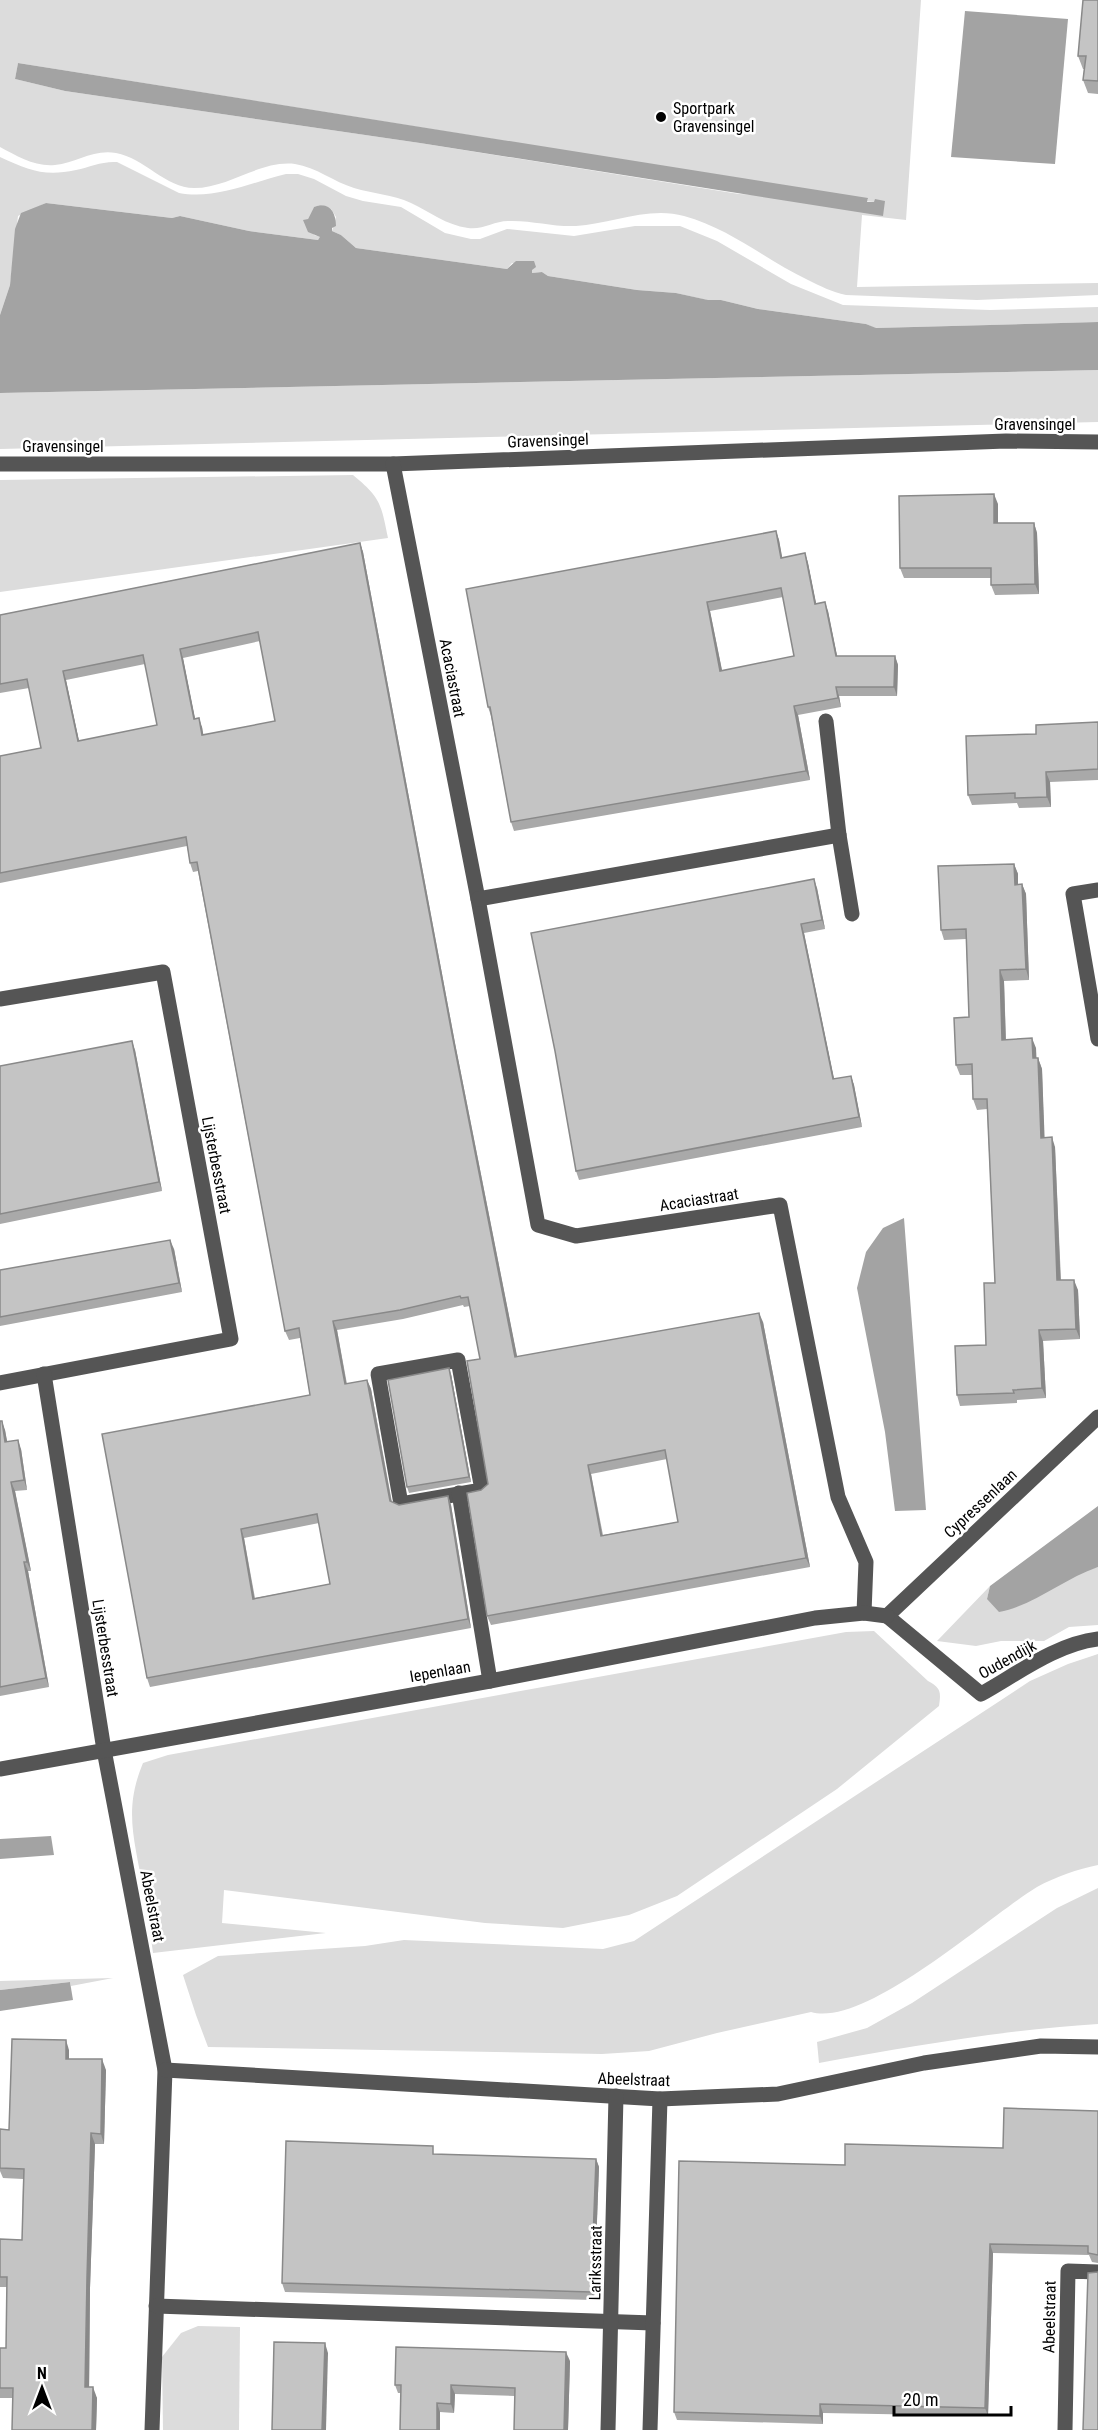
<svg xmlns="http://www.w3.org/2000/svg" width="1098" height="2430" font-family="'Roboto Condensed',sans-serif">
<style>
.green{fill:#dcdcdc;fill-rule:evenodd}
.water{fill:#a3a3a3}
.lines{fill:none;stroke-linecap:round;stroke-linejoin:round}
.minor{stroke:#555;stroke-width:15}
.wall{fill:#a9a9a9;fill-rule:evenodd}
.shaded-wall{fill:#898989}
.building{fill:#c4c4c4;stroke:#898989;stroke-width:1.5;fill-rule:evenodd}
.poi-dot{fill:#000;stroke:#fff;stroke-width:2}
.labels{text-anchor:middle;stroke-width:5;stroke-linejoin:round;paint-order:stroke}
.poi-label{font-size:16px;fill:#000;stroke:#fff;text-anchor:start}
.street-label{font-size:16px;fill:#000;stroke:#fff}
</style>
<rect width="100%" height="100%" fill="#fff"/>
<g class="green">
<path d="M0,0H921L906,220L862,215L857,287L1098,283V295L977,300L846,295C832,292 820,286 808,280C766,260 729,228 684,216C649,206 610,224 576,226C553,227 531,220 508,221C494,221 483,230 468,228C446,225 430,212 411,203C392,194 373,194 354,188C334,182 316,167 295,164C260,160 229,188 194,188C166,188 144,158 116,153C93,149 76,163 55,165C35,167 17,156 0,147ZM18,63L868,199L867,201L874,202L739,194L420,143L65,91L15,79Z"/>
<path d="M0,157C29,170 44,177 76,170C90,167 102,161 117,162L179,193C215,200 252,182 286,174H298L314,179L346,196L363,201L401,207L445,233L471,239H480L507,229L574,236L635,226H680L717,241L791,284L843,305L990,310L1098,307V322L875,328L866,324L758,309L721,300H707L676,293L637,290L548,276L542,272L532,273V270L512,263L507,269L356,248L341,235L332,231L336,217L331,209L321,205L314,207L308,219L314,235L321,237L318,240L249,231L180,216L172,218L46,203L18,216L10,285L0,315Z"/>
<path d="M1098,370V422L0,449V393Z"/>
<path d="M353,475C381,498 381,504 388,538L0,592V480Z"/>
<path d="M1098,1567V1625L1069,1627L1044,1641H1001L976,1646L937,1641L990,1586L987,1599Z"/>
<path d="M874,1631L928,1681C941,1688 941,1692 939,1706L837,1789L677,1896L629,1915L563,1928L485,1923L224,1890L222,1923L326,1933L153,1953C150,1931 147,1910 143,1889C135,1840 123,1811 143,1763L168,1755L846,1632Z"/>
<path d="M1098,1654V1865C1078,1869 1055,1877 1037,1887C989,1916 866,2028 811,2012L717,2033L649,2051L602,2054L208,2047L196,2015L183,1975L218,1956L365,1946L404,1940L603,1949L634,1941L1030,1681L1068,1664Z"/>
<path d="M1098,1888V2024C1004,2030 912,2046 819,2063L817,2042L867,2028L912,2003L1057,1908Z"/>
<path d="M113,1978L71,1986L70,1982L0,1990V1981Z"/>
<path d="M198,2326L240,2327L239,2430H163L162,2357L181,2333Z"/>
</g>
<g class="water">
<path d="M965,11L1068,19L1055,164L951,157Z"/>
<path d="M18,63L868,198L867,202H874L875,199L885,201L883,216L420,143L65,91L15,79Z"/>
<path d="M46,203L172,218L180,216L249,231L318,240L320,237L308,232L303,220L308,219L314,207C329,201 336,212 336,226L332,228V231L341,235L356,248L507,269L516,261H534L536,267L532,270V273L542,272L548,276L637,290L676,293L708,300H721L758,309L866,324L876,328L1098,322V370L0,393V315L10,285L15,229L21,213Z"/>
<path d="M904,1218L926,1510L895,1511L885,1432L857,1288L866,1252L883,1228Z"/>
<path d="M1098,1506V1567C1063,1579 1035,1605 999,1612L987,1599L990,1586Z"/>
<path d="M51,1836L54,1855L0,1859V1839Z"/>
<path d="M70,1982L73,2000L0,2011V1990Z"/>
</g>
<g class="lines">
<g class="minor">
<path d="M0,464H393L1006,441L1098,442"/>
<path d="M393,464L478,899L538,1225L576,1236L780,1205L838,1497L866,1562L864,1613"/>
<path d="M826,721L839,835L852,914"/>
<path d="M1098,890L1073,894L1098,1039"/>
<path d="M478,899L839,835"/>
<path d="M0,999L163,972L231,1339L0,1383"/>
<path d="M458,1360L482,1490L401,1504L378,1374Z"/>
<path d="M44,1374L104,1750L165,2070L152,2430"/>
<path d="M459,1493L490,1681"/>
<path d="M887,1616L1098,1417"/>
<path d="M887,1616L981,1694C1017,1674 1056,1644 1098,1639"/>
<path d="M0,1769L490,1681L815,1618L864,1613L887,1616"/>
<path d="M165,2070L660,2099L778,2094L924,2063L1041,2046L1098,2047"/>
<path d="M156,2306L653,2323"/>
<path d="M608,2430L616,2096"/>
<path d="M650,2430L660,2099"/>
<path d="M1065,2430L1068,2271L1098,2272"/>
</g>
</g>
<g class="wall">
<path d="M1098,0V94L1088,93L1083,80L1084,69H1083L1078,56Z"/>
<path d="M998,504V523H1034L1037,533L1039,594L995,595L991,585V578H904L900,568Z"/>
<path d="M776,531L779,540L782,558L805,553L808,563L816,603L828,611L837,656H895L898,665L897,696H839L841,707L798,715L810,780L514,831L511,822L491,716L488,707ZM783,597L794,656L722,671L710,611Z"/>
<path d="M360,543L363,552L455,1043L517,1357L763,1322L810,1567L491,1625L487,1616L481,1490L488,1484L480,1359L470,1306L464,1307L463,1305L403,1319L337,1330L347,1384L367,1380L371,1389L392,1502L399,1505L448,1496L451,1505L471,1628L150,1687L147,1678L310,1395L300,1338L289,1340L285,1331L198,871L193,872L190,863L187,846L0,883V756L41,748L29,688L0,693V615ZM260,641L275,721L203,735L202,727L195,719L183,658ZM145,664L157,725L79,741L66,680ZM667,1459L678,1522L603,1535L591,1474ZM319,1523L330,1584L255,1598L244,1538Z"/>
<path d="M1098,722V780L1050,782L1051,807L1019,808L1017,803L972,805L968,795L1036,734Z"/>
<path d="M1014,864L1018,874V884H1022L1026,894L1029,980L1004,981L1006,1039L1036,1048V1058H1038L1042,1069L1044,1137L1055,1147L1061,1280L1078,1290L1080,1339L1043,1341L1046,1398L1017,1400V1403L960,1406L957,1395L986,1345L995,1283L987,1109L977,1110L973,1099L972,1075H960L956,1065L969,1017L966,939L944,940L941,930Z"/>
<path d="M817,888L825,929L804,933L834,1079L851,1076L854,1085L862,1127L579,1180L576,1171Z"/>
<path d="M135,1050L162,1191L0,1224V1066Z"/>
<path d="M174,1249L182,1292L0,1326V1270Z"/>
<path d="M451,1374L471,1482L409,1493L407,1487Z"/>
<path d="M0,1421L5,1430L7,1442L21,1449L27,1490L15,1491L31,1571H28L49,1687L0,1696Z"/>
<path d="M69,2050V2059L106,2070L104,2144H95L90,2288L89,2387L97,2398L96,2430H12L13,2398H0V2348H6L7,2287H0V2239L22,2240L23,2179L3,2178L0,2171V2129L9,2130Z"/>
<path d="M1098,2111V2263L1092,2262L1089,2255L993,2253L988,2416L823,2413V2424L677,2420L674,2412L845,2165L1003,2148Z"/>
<path d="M596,2159L599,2167L594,2300L285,2292L282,2283Z"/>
<path d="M570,2361L568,2430H514L515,2396L455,2394L454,2413L440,2412V2430H400L401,2393H398L395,2385Z"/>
</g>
<g class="shaded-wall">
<path d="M994,494L998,504V533L994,523Z"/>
<path d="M1034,523L1037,533L1039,594L1035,584Z"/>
<path d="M776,531L779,540L784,567L781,558Z"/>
<path d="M360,543L363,552L455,1043L519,1366L515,1357L452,1034Z"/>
<path d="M805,553L808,563L818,613L815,604Z"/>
<path d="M707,602L710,611L724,680L720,671Z"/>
<path d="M825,602L828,611L839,665L836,656Z"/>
<path d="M180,649L183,658L197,728L194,719Z"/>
<path d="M895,656L898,665L897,696L894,687Z"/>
<path d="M63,671L66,680L81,750L78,741Z"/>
<path d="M836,687L839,696L841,707L838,698Z"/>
<path d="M794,706L798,715L810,780L806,771Z"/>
<path d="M199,718L202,727L205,744L202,735Z"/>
<path d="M1046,772L1050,782L1051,807L1047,797Z"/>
<path d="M1014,864L1018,874V895L1015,885Z"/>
<path d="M814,879L817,888L825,929L822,920Z"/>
<path d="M1022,884L1026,894L1029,980L1026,969Z"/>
<path d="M801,924L804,933L836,1088L833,1079Z"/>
<path d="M1000,970L1004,981L1006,1050L1002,1040Z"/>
<path d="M1032,1038L1036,1048L1037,1069L1033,1058Z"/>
<path d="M132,1041L135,1050L162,1191L159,1182Z"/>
<path d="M1038,1058L1042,1069L1045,1148L1041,1138Z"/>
<path d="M851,1076L854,1085L862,1127L859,1117Z"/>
<path d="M1052,1137L1055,1147L1061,1291L1057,1280Z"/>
<path d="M170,1240L174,1249L182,1292L179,1283Z"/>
<path d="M1074,1280L1078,1290L1080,1339L1076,1329Z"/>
<path d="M759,1313L763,1322L810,1567L806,1558Z"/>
<path d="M333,1321L337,1330L348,1393L345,1384Z"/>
<path d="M1039,1330L1043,1341L1046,1398L1042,1388Z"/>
<path d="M449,1368L451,1374L471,1482L469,1477Z"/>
<path d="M367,1380L371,1389L393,1510L390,1501Z"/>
<path d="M2,1421L5,1430L9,1451L5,1442Z"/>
<path d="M18,1440L21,1449L27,1490L24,1480Z"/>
<path d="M588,1465L591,1474L604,1545L601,1536Z"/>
<path d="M11,1482L15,1491L31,1571L27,1562Z"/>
<path d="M448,1496L451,1505L471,1628L468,1619Z"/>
<path d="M241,1529L244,1538L256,1608L253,1599Z"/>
<path d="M24,1562L28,1571L49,1687L46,1678Z"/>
<path d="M66,2040L69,2050V2069L66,2059Z"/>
<path d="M102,2059L106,2070L104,2144L101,2134Z"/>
<path d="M91,2133L95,2144L90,2288L89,2398L85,2387L87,2278Z"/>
<path d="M596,2159L599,2167L594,2300L591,2292Z"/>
<path d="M990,2244L993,2253L988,2416L985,2408Z"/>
<path d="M325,2343L328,2353L326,2430H322Z"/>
<path d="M566,2352L570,2361L568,2430H564Z"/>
<path d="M451,2385L455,2394L454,2413L451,2404Z"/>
<path d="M93,2387L97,2398L96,2430H92Z"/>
<path d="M437,2403L440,2412V2430H437Z"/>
<path d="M820,2404L823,2413V2424L820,2416Z"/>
</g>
<g class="building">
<path d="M1083,0H1098V81L1083,80L1086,56H1078Z"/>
<path d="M994,494V523H1034L1035,584L991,585V568H900L899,496Z"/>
<path d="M776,531L781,558L805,553L815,604L825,602L836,656H895L894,687H836L838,698L794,706L806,771L511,822L490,707H488L466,589ZM781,588L794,656L720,671L707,602Z"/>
<path d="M360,543L452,1034L515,1357L759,1313L806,1558L487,1616L467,1493L481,1490L488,1484L467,1361L480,1359L468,1297L461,1298L460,1296L400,1310L333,1321L345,1384L367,1380L390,1501L399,1505L448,1496L468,1619L147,1678L102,1434L310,1395L299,1328L285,1331L197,862L190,863L186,837L0,873V756L41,748L27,679L0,684V615ZM258,632L275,721L202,735L199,718L194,719L180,649ZM143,655L157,725L78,741L63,671ZM665,1450L678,1522L601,1536L588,1465ZM317,1514L330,1584L253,1599L241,1529Z"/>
<path d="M1098,722V769L1046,772L1047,797L1015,798V793L968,795L966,736L1036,734V725Z"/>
<path d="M1014,864L1015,885L1022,884L1026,969L1000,970L1002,1040L1032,1038L1033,1058H1038L1041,1138L1052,1137L1057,1280H1074L1076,1329L1039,1330L1042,1388L1013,1390L1014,1393L957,1395L955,1346L986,1345L984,1283H995L987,1099H973L972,1064L956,1065L954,1018L969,1017L966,929L941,930L938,866Z"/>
<path d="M814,879L822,920L801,924L833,1079L851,1076L859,1117L576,1171L555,1051L531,933Z"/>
<path d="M132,1041L159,1182L0,1214V1066Z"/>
<path d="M170,1240L179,1283L0,1317V1270Z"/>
<path d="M449,1368L469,1477L407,1487L388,1380Z"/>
<path d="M0,1421H2L5,1442L18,1440L24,1480L11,1482L27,1562H24L46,1678L0,1687Z"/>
<path d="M12,2039L66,2040V2059H102L101,2134L91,2133L87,2278L85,2387H93L92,2430H12L13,2388H0V2348H6L7,2277H0V2239L22,2240L24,2169L0,2168V2129L9,2130Z"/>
<path d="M1004,2108L1098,2111V2255L1088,2253V2246L990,2244L985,2408L820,2404V2416L674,2412L679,2161L845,2165V2144L1003,2148Z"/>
<path d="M286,2141L433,2146V2154L596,2159L591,2292L282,2283Z"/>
<path d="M1098,2272V2430H1083L1088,2273Z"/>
<path d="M274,2342L325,2343L322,2430H272Z"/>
<path d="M396,2347L566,2352L564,2430H514L515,2388L451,2385V2404L437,2403V2430H400L401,2385H395Z"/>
</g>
<circle class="poi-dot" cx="661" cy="117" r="6"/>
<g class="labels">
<g class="poi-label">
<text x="673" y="114">Sportpark<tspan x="673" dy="18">Gravensingel</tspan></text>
</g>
<g class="street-label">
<text x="1035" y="430">Gravensingel</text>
<text transform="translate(548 440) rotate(-2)" y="6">Gravensingel</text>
<text x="63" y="452">Gravensingel</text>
<text transform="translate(453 678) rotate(79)" y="6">Acaciastraat</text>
<text transform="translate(217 1165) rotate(79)" y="6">Lijsterbesstraat</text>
<text transform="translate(699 1199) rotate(-9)" y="6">Acaciastraat</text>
<text transform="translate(980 1503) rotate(-43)" y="6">Cypressenlaan</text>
<text transform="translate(106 1648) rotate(81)" y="6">Lijsterbesstraat</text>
<text transform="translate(1007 1659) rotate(-29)" y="6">Oudendijk</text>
<text transform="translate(440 1671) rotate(-10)" y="6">Iepenlaan</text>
<text transform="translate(153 1906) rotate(79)" y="6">Abeelstraat</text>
<text transform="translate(634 2079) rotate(2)" y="6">Abeelstraat</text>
<text transform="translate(595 2263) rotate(-89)" y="6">Lariksstraat</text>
<text transform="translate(1049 2317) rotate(-89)" y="6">Abeelstraat</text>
</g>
</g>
<g transform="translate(42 2388)" stroke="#ffffff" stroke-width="4.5" paint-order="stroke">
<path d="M0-4.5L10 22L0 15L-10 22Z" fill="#000000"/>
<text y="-9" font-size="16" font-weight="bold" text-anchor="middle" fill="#000000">N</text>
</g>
<path d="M894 2406v9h117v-9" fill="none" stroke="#000000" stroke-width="3"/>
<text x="903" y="2406" font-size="18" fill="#000000" stroke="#ffffff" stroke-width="4.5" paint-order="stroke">20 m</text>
</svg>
